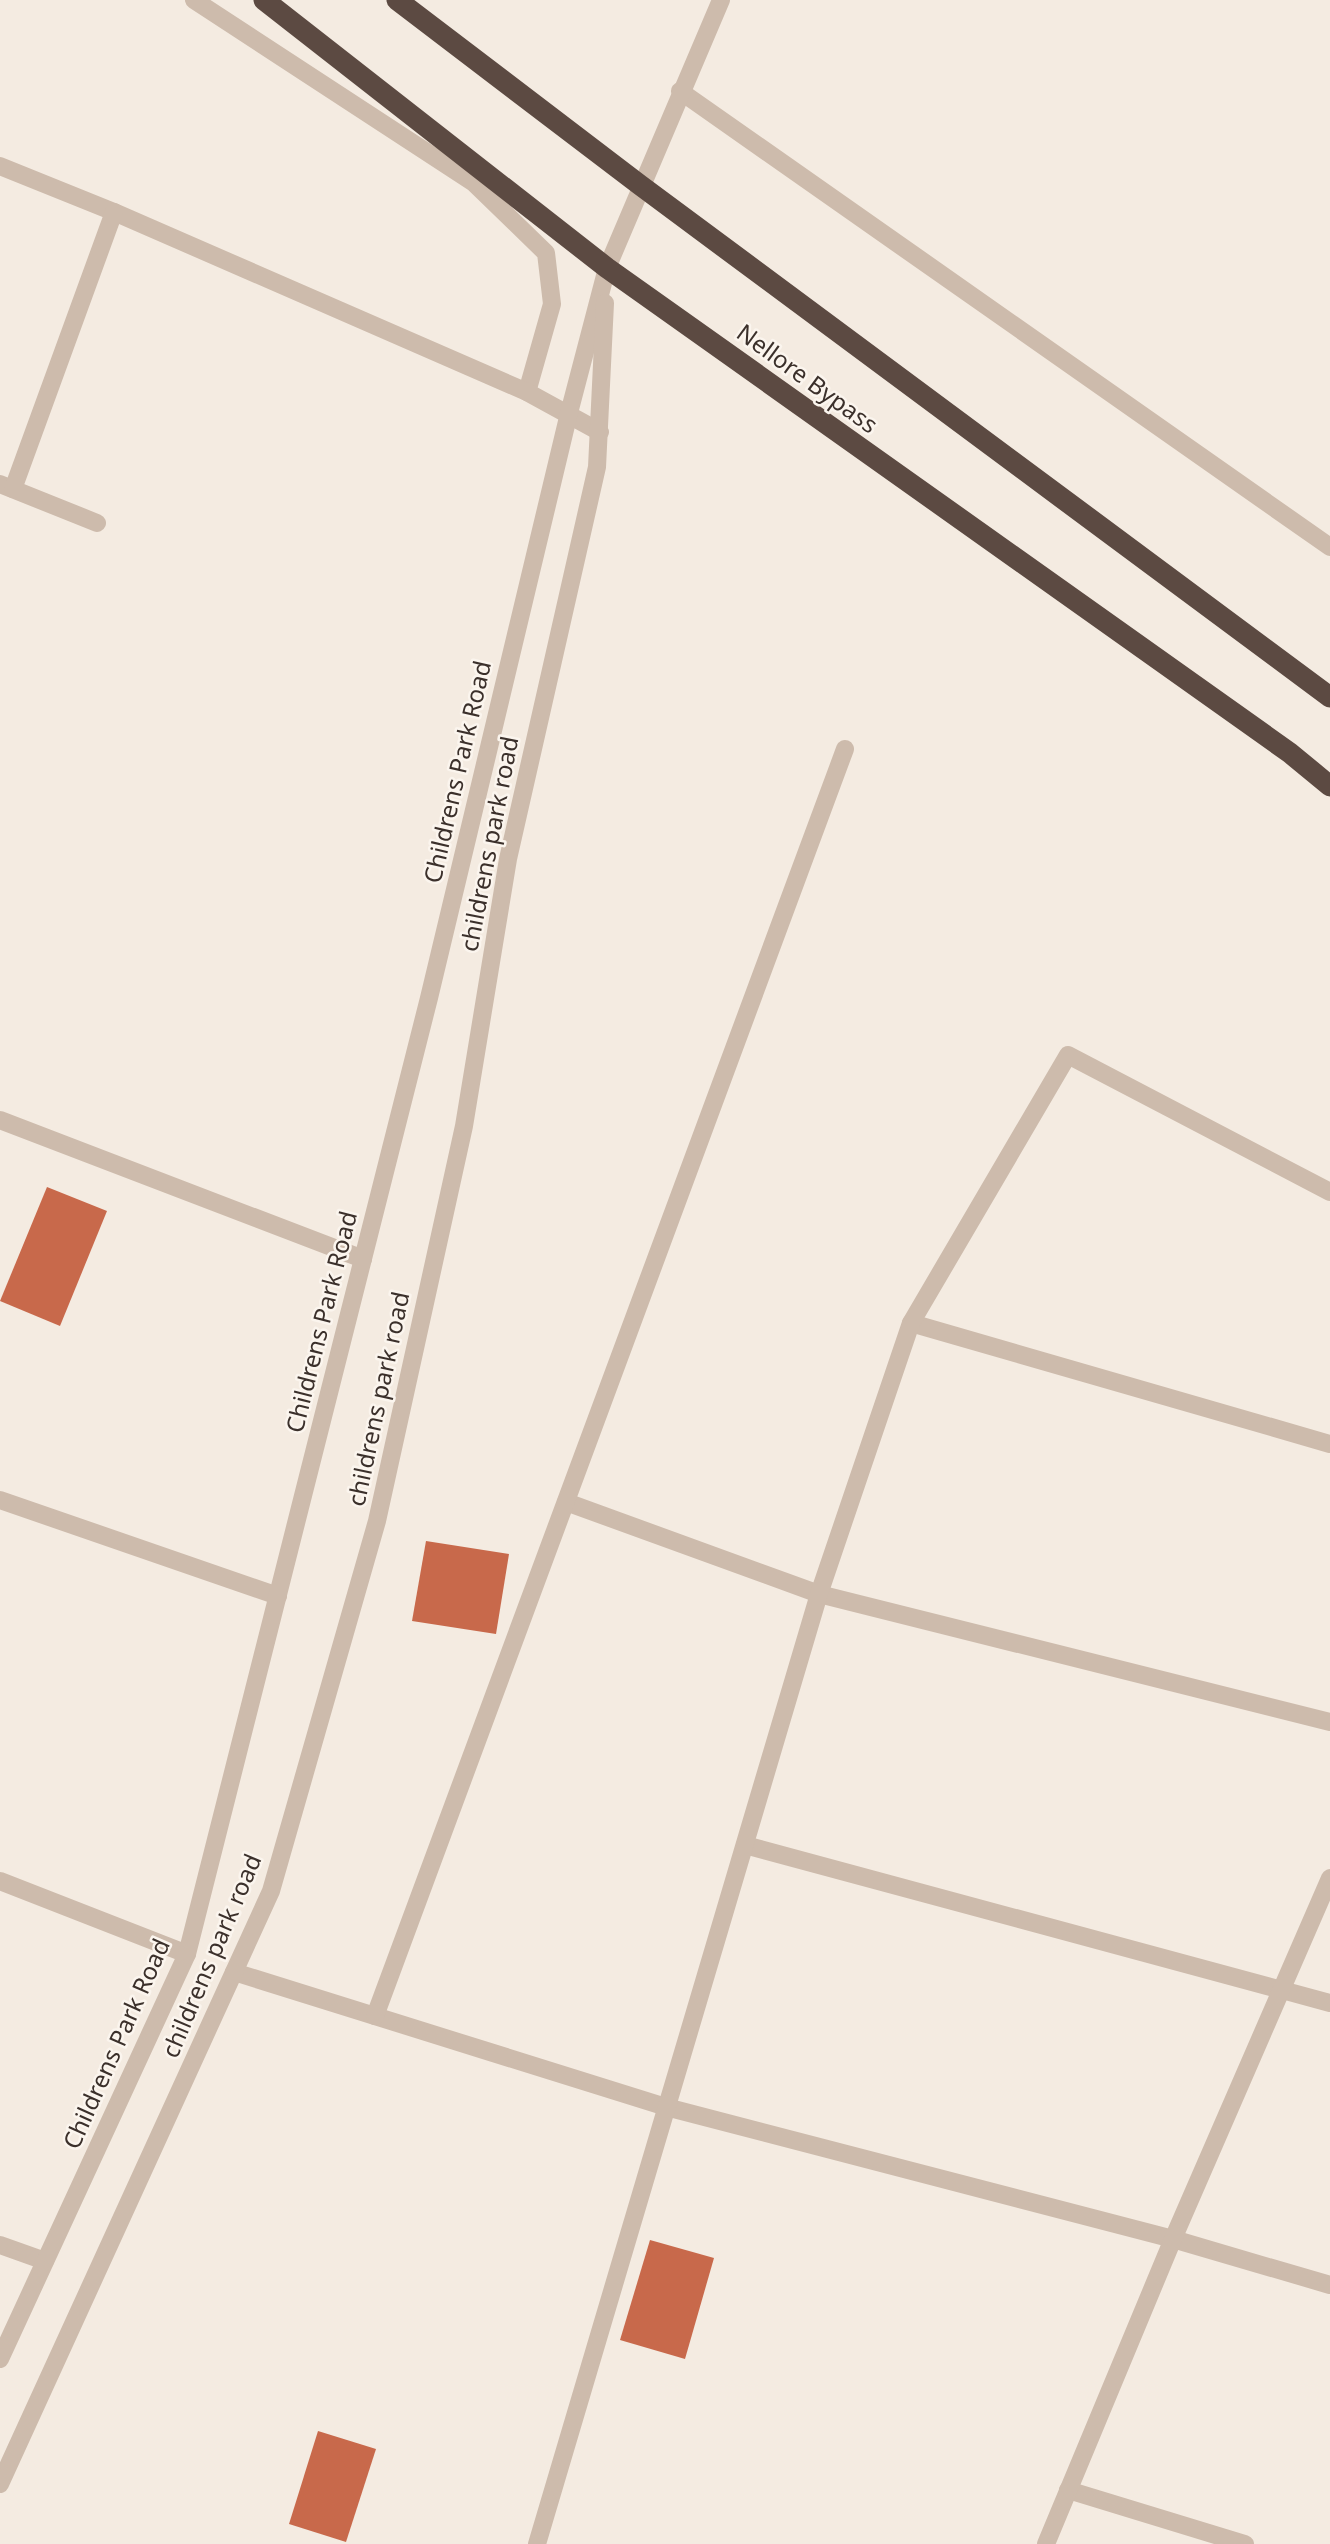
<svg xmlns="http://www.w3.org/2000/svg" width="1330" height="2544" font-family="'Noto Sans',sans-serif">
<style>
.building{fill:#c8694b}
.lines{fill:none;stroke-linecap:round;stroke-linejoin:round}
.minor{stroke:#cdbbac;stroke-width:18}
.highway{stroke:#5c4a42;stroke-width:21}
.labels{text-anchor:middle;stroke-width:5;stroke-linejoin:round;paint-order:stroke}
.street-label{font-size:24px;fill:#3b302b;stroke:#fbf5ee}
</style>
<rect width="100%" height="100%" fill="#f4ebe1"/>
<g class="building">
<path d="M47,1187L107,1211L60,1326L0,1301Z"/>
<path d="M426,1541L509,1554L496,1634L412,1621Z"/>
<path d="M650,2240L714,2258L685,2359L620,2340Z"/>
<path d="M318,2431L376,2449L346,2542L289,2524Z"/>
</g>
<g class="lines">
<g class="minor">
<path d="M194,0L474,183L546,253L552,304L527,392"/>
<path d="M680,91L1330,547"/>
<path d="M0,166L114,212L527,392L600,432"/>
<path d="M0,484L97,523"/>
<path d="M13,489L114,212"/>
<path d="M0,1120L363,1259"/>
<path d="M911,1323L1330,1444"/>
<path d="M0,1500L278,1596"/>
<path d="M566,1502L819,1594L1330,1722"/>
<path d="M745,1845L1330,2003"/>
<path d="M0,1881L187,1954"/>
<path d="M234,1972L666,2107L1173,2239L1330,2285"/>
<path d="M375,2016L845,749"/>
<path d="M0,2245L45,2261"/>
<path d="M0,2359L187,1954L429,998L569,413L607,268L721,0"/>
<path d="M0,2484L271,1891L377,1521L464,1126L508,859L597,467L605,303"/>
<path d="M1068,2490L1245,2544"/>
<path d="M537,2544L819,1594L911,1323L1068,1055L1330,1192"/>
<path d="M1046,2544L1173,2239L1330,1878"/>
</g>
<g class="highway">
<path d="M264,0L607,268L1290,753L1330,786"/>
<path d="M397,0L640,185L1330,697"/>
</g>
</g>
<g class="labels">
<g class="street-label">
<text transform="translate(807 379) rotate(36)" y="8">Nellore Bypass</text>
<text transform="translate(458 772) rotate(-77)" y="8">Childrens Park Road</text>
<text transform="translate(490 844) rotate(-79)" y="8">childrens park road</text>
<text transform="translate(322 1322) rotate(-76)" y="8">Childrens Park Road</text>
<text transform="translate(379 1399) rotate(-78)" y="8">childrens park road</text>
<text transform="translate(212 1956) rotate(-67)" y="8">childrens park road</text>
<text transform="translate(117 2044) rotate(-66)" y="8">Childrens Park Road</text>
</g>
</g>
</svg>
